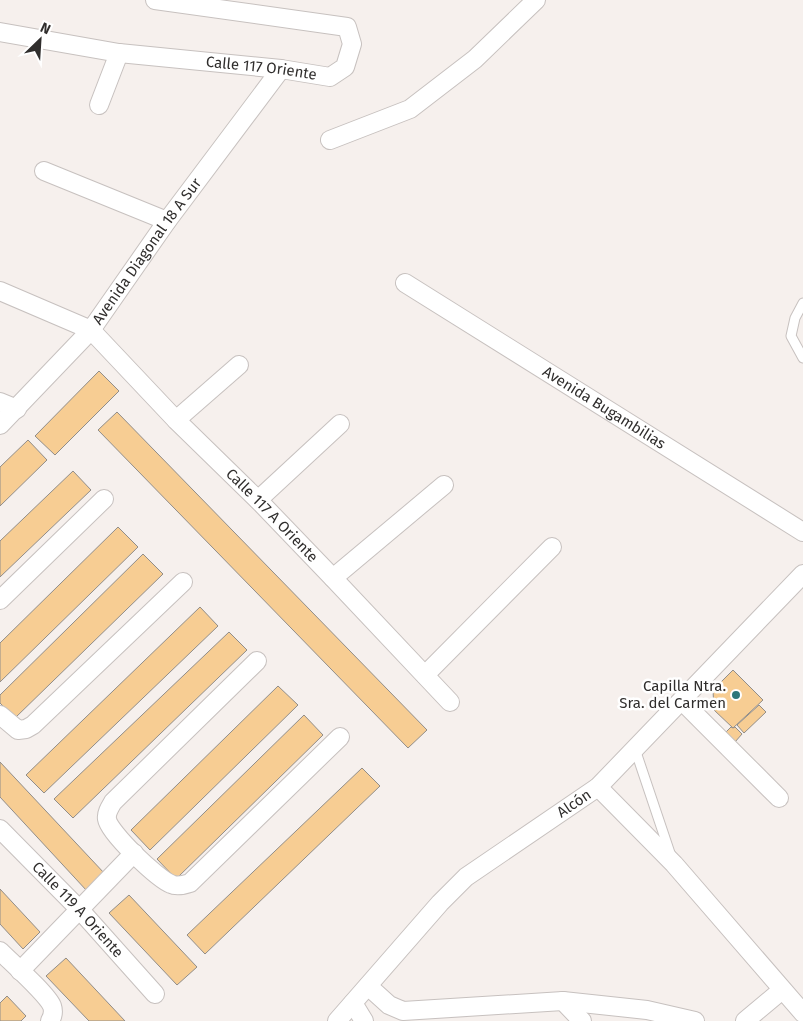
<svg xmlns="http://www.w3.org/2000/svg" width="803" height="1021" font-family="'Fira Sans',sans-serif">
<style>
.building{fill:#f7cd93;stroke:#918d89}
.lines{fill:none;stroke-linecap:round;stroke-linejoin:round}
.service-casing{stroke:#c7c1bf;stroke-width:11}
.minor-casing{stroke:#c7c1bf;stroke-width:20}
.service{stroke:#fff;stroke-width:9}
.minor{stroke:#fff;stroke-width:18}
.poi-dot{fill:#2d777a;stroke:#fff;stroke-width:2}
.labels{text-anchor:middle;stroke-width:5;stroke-linejoin:round;paint-order:stroke}
.street-label{font-size:15px;fill:#302e2d;stroke:#fff}
.poi-label{font-size:15px;fill:#302e2d;stroke:#fff;text-anchor:end}
</style>
<rect width="100%" height="100%" fill="#f6f0ed"/>
<g class="building">
<path d="M99,371L119,391L55,455L35,436Z"/>
<path d="M117,412L427,730L408,748L98,430Z"/>
<path d="M28,440L47,460L0,506V467Z"/>
<path d="M73,471L91,490L0,577V541Z"/>
<path d="M118,527L138,547L0,682V643Z"/>
<path d="M143,554L163,574L15,718L0,703V695Z"/>
<path d="M200,607L218,626L44,793L26,775Z"/>
<path d="M229,632L247,650L73,818L54,799Z"/>
<path d="M733,670L763,700L733,728L714,710L713,690Z"/>
<path d="M278,686L298,705L150,850L131,830Z"/>
<path d="M759,705L766,712L744,733L737,725Z"/>
<path d="M304,715L323,735L176,879L157,859Z"/>
<path d="M731,727L733,728L735,727L742,734L735,742L726,732Z"/>
<path d="M0,762L105,874L87,891L0,797Z"/>
<path d="M362,768L380,786L205,954L187,935Z"/>
<path d="M0,889L40,932L23,949L0,924Z"/>
<path d="M129,895L197,967L177,985L109,913Z"/>
<path d="M66,958L125,1021H89L46,976Z"/>
<path d="M7,996L26,1016L21,1021H0V1003Z"/>
</g>
<g class="lines">
<defs>
<g id="service">
<path d="M803,303L795,318L791,336L803,358"/>
<path d="M635,749L671,856"/>
</g>
<g id="minor">
<path id="s1" d="M0,32L119,53L281,69L330,77L345,67L352,44L347,27L155,0"/>
<path d="M99,105L119,53"/>
<path d="M330,140L410,109L475,59L536,0"/>
<path d="M44,171L167,221"/>
<path id="s2" d="M405,283L803,532"/>
<path id="s3" d="M0,291L91,330L176,420L258,500L333,578L450,702"/>
<path d="M0,402L17,409"/>
<path d="M176,420L239,365"/>
<path id="s4" d="M0,425L91,330L167,221L281,69"/>
<path d="M258,500L340,424"/>
<path d="M333,578L444,485"/>
<path d="M0,600L104,499"/>
<path d="M257,661L113,802C110,807 106,813 107,819C109,833 158,879 171,884C177,887 184,885 190,883L340,737"/>
<path d="M425,675L552,547"/>
<path d="M682,701L779,798"/>
<path d="M0,715L18,730L26,729L33,725L183,582"/>
<path d="M598,787L674,864L803,1013"/>
<path id="s5" d="M0,829L80,910L155,994"/>
<path d="M0,951C11,962 47,994 52,1006C54,1012 53,1016 50,1021"/>
<path d="M20,971L134,853"/>
<path d="M368,986L389,1005L403,1011L563,1001L647,1010L695,1021"/>
<path d="M563,1001L582,1021"/>
<path d="M353,1003L364,1021"/>
<path id="s6" d="M337,1021L440,903L466,877L598,787L803,574"/>
<path d="M745,1021L782,990"/>
</g>
</defs>
<use href="#service" class="service-casing"/>
<use href="#minor" class="minor-casing"/>
<use href="#service" class="service"/>
<use href="#minor" class="minor"/>
</g>
<circle class="poi-dot" cx="736" cy="695" r="5"/>
<g class="labels">
<g class="street-label">
<text dy="5" stroke="none"><textPath href="#s1" startOffset="264">Calle 117 Oriente</textPath></text>
<text dy="5" stroke="none"><textPath href="#s4" startOffset="228">Avenida Diagonal 18 A Sur</textPath></text>
<text dy="5" stroke="none"><textPath href="#s2" startOffset="235">Avenida Bugambilias</textPath></text>
<text dy="5" stroke="none"><textPath href="#s3" startOffset="358">Calle 117 A Oriente</textPath></text>
<text dy="5" stroke="none"><textPath href="#s6" startOffset="324">Alcón</textPath></text>
<text dy="5" stroke="none"><textPath href="#s5" startOffset="112">Calle 119 A Oriente</textPath></text>
</g>
<g class="poi-label">
<text x="726" y="691">Capilla Ntra.<tspan x="726" dy="17">Sra. del Carmen</tspan></text>
</g>
</g>
<g transform="translate(40 40) rotate(25)" stroke="#ffffff" stroke-width="4" paint-order="stroke">
<path d="M0-4L9 19L0 12L-9 19Z" fill="#302e2d"/>
<text y="-8" font-size="14" font-weight="bold" text-anchor="middle" fill="#302e2d">N</text>
</g>
</svg>
